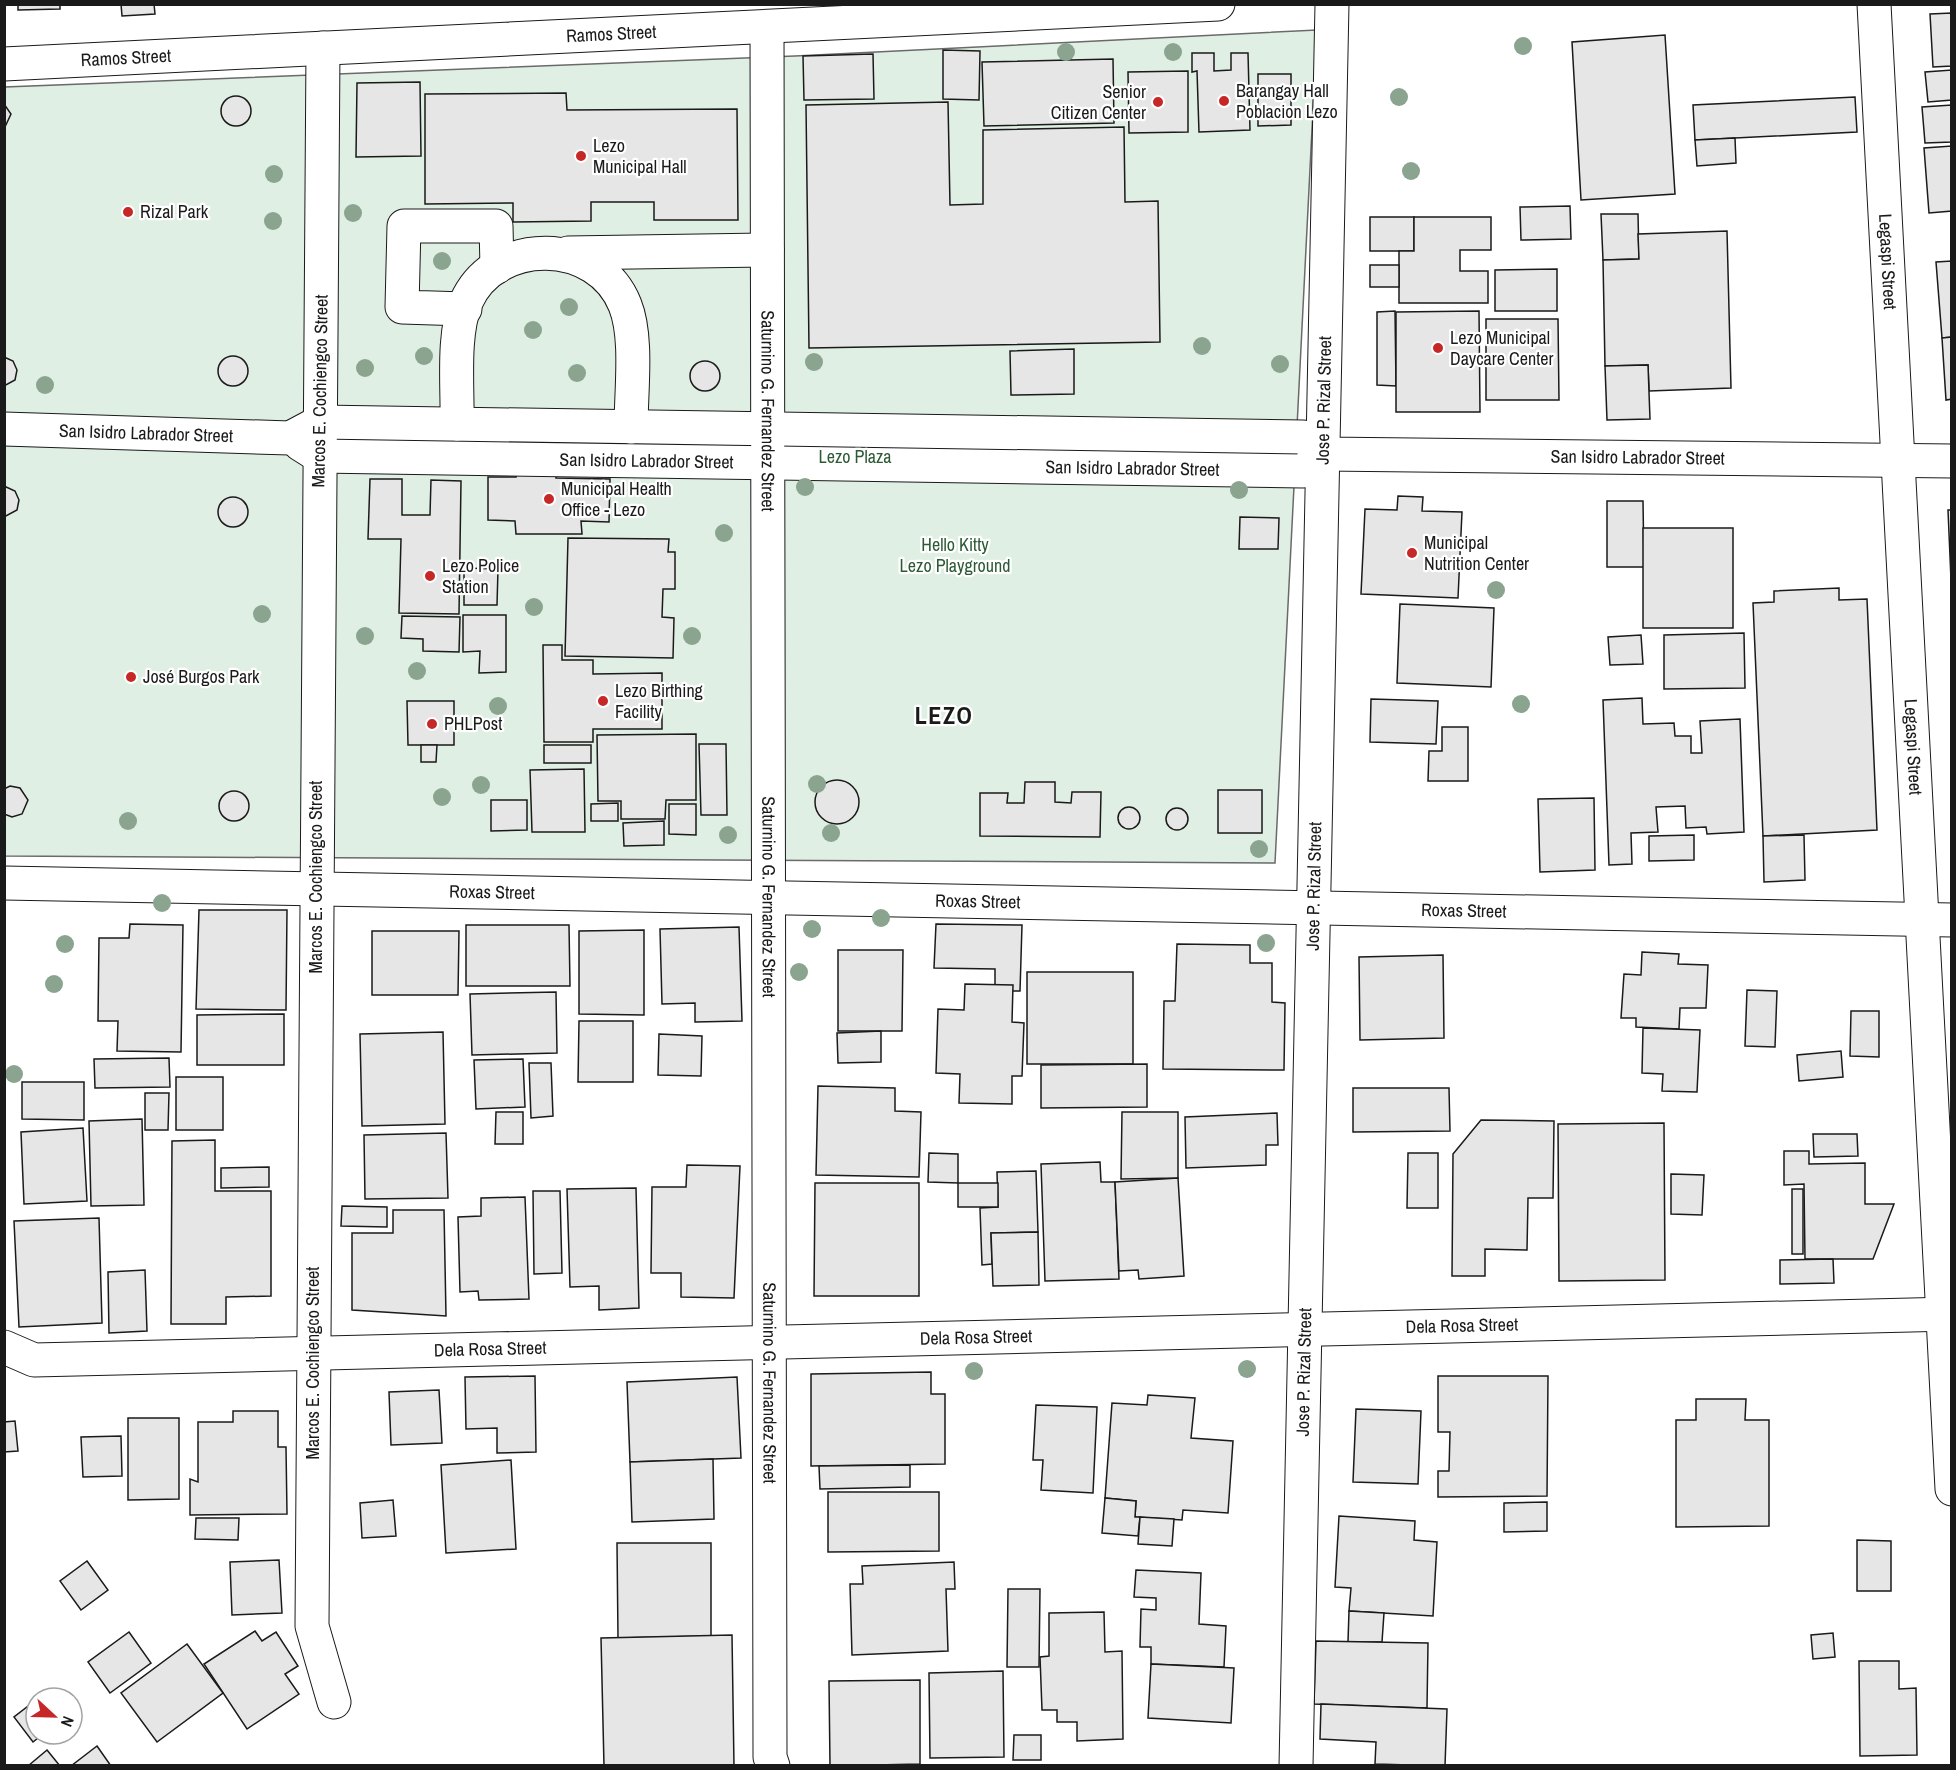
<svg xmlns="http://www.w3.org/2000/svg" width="1956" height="1770" font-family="'Archivo Narrow',sans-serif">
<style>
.green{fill:#e0efe3;stroke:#6a6a6a;stroke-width:1.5}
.building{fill:#e6e6e6;stroke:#1a1a1a;stroke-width:1.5}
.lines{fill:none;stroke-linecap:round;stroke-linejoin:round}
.minor-casing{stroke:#1a1a1a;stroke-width:35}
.minor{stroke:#fff;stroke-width:33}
.tree{fill:#8aa48f}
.poi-dot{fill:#c62828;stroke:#fff;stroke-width:2}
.labels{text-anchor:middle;stroke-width:4.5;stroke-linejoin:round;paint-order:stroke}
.street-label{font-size:18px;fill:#1a1a1a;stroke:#fff}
.poi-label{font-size:18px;fill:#1a1a1a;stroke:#fff;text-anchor:start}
.park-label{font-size:18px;fill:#2b5a34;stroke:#fff}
.district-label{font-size:24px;font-weight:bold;letter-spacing:1.5px;fill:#1a1a1a;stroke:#fff}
</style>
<rect width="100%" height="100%" fill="#fff"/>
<path class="green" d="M1317,30L1275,863L5,856V87L795,56Z"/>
<g class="building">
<path d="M18,4H60V9L18,10Z"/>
<path d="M121,4H154L155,14L122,16Z"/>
<path d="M1952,13V66L1933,67L1930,14Z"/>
<path d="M1665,35L1675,194L1581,200L1572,42Z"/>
<path d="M943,50L980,51L979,100L943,99Z"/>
<path d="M1192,53H1214V71L1231,70V53H1248L1250,130L1199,132L1197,71L1192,72Z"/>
<path d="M873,54L874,99L804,100L803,56Z"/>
<path d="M1113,59L1114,123L984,126L982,62Z"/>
<path d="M1952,70V100L1928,102L1925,72Z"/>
<path d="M1188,71V132L1129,133L1128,72Z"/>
<path d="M1258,74H1291V125L1258,126Z"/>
<path d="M420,82L421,156L356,157L357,83Z"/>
<path d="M566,93L567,110L737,109L738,220H654V202H591V221L513,222V203L425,204V94Z"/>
<circle cx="236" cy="111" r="15"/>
<path d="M1855,97L1857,132L1695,140L1693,105Z"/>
<path d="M948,102L950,205L983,204V130L1124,127L1125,202L1158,201L1160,342L809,348L806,105Z"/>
<path d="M4,104L11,114L4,129Z"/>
<path d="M1952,105V142L1925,143L1922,107Z"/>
<path d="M1735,138L1736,163L1697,166L1695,140Z"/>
<path d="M1952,146V211L1929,213L1924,148Z"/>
<path d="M1570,206L1571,239L1521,240L1520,207Z"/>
<path d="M1601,214H1638L1639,259L1603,260Z"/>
<rect x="1370" y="217" width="44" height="34"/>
<path d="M1414,217H1491V250H1460V271H1488V303H1399V251H1414Z"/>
<path d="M1727,231L1731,388L1649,391L1648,365L1605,366L1603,260L1639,259L1638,234Z"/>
<path d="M1952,261V337L1942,338L1936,262Z"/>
<rect x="1370" y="265" width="29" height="22"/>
<path d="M1557,269V311H1495V270Z"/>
<path d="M1395,311L1396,386L1377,385V312Z"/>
<path d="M1479,311L1480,412H1396V312Z"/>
<path d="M1486,319H1558L1559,400H1486Z"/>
<path d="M1952,337V399L1946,400L1942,338Z"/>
<path d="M1074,349V394L1011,395L1010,351Z"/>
<circle cx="233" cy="371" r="15"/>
<path d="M4,357L13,361L17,370L15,380L4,386Z"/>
<circle cx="705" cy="376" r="15"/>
<path d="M1648,365L1650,419L1607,420L1605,366Z"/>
<path d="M516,473L556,474V478L610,479L609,522L581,521L582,534H516L515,521L488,520V477H516Z"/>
<path d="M370,479H402V515H430L431,480L461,481L459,614L399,613L401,539H368Z"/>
<path d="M4,486L15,491L19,500L17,510L4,517Z"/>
<path d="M1398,496L1423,497L1422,511L1462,512L1458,598L1361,594L1365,509L1397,510Z"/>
<circle cx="233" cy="512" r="15"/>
<path d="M1607,501H1643L1644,567H1607Z"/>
<path d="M1948,510H1952V603Z"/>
<path d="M1240,517L1279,518L1278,549H1239Z"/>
<rect x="1643" y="528" width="90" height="100"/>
<path d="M568,538L669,539L668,552H675V589H663L662,617L674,618L673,658L565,656Z"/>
<path d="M464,568L498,569L497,605H464Z"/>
<path d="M1839,588V600L1867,599L1877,830L1763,836L1753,603L1774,602V591Z"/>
<path d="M1400,604L1494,608L1491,687L1397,683Z"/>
<path d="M463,615H506V672L479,673L480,651L463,652Z"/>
<path d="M402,616L460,617L459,652L423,651V639L401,638Z"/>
<path d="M1744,633L1745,688L1664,689V635Z"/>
<path d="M1641,635L1643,664L1610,665L1608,637Z"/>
<path d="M543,645H562V660H593V674L662,673V729H593V742H544Z"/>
<path d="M1642,698L1643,724L1674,723L1675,736H1691V753H1702L1700,721L1740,719L1744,832L1707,834L1706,827L1686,828L1685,806L1656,807L1658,832L1631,833L1632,864L1609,865L1603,700Z"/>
<path d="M1371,699L1438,701L1436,744L1370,742Z"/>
<path d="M407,701H454V745H408Z"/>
<path d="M1442,727H1468V781H1428L1429,751H1442Z"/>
<path d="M696,734V800H666L665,819H621V801H598L597,735Z"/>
<path d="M699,744H726L727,815H701Z"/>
<path d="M421,745H437L436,762H421Z"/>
<rect x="544" y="745" width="47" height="18"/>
<path d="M584,769L585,832H532L530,770Z"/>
<circle cx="837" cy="802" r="22"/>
<path d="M1025,782H1055V802L1071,803L1072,792H1101L1100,837L980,836V793H1008L1007,803H1024Z"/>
<path d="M10,786L20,788L28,800L22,814L12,817L4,814V789Z"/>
<rect x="1218" y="790" width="44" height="43"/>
<circle cx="234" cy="806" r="15"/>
<path d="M1594,798L1595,870L1540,872L1538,799Z"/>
<path d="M491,800H527V830L491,831Z"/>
<path d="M618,803V821H591V804Z"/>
<path d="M669,804H696V835L669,834Z"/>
<circle cx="1129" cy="818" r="11"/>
<circle cx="1177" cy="819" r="11"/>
<path d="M664,821V845L624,846L623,823Z"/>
<path d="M1694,835V860L1649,861V836Z"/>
<path d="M1804,835L1805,880L1764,882L1763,836Z"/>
<path d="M199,910H287L286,1010L196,1009Z"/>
<path d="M130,924L183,925L181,1052L117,1051L118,1021H98L99,938H129Z"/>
<path d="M936,924L1022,925L1020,991H995V969L934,968Z"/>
<path d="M466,925H569L570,986H466Z"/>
<path d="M739,927L742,1021L695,1022V1003L662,1004L660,929Z"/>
<path d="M644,930V1015L579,1014V931Z"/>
<path d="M372,931H459L458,995H372Z"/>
<path d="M1177,944L1250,945V963H1272V1002L1285,1003L1284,1070L1163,1069L1164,1001H1175Z"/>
<path d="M838,950H903L902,1031H838Z"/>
<path d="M1642,952L1679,954L1678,964L1708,965L1706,1008H1680L1679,1029L1636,1027V1018H1621L1624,974L1641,975Z"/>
<path d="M1443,955L1444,1038L1360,1040L1359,957Z"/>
<rect x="1027" y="972" width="106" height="92"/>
<path d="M965,984L1013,985L1012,1022L1024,1023L1022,1076H1012V1104L959,1103L960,1074L936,1073L938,1009L964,1010Z"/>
<path d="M1747,990L1777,991L1775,1047L1745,1046Z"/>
<path d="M556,992L557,1053L472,1055L470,994Z"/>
<path d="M1851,1011H1879V1057L1850,1056Z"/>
<path d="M284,1014V1065H197V1015Z"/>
<path d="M579,1021H633V1082H578Z"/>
<path d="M1643,1028L1700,1030L1697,1092L1662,1091L1663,1074L1642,1073Z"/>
<path d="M881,1031V1062L838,1063L837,1033Z"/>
<path d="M443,1032L445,1124L362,1126L360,1034Z"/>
<path d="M659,1034L702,1036L701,1076L658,1075Z"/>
<path d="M1841,1051L1843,1077L1799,1081L1797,1055Z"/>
<path d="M169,1058L170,1087L95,1088L94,1059Z"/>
<path d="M523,1059L525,1107L476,1109L474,1060Z"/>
<path d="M529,1063H551L553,1116L531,1118Z"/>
<path d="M1147,1064V1107L1041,1108V1065Z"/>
<rect x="176" y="1077" width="47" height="53"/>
<path d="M22,1082H84V1120L22,1119Z"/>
<path d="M818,1086L895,1088V1111L921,1112L919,1177L816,1175Z"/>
<path d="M1353,1088H1449L1450,1131L1353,1132Z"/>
<path d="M145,1093H169L168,1130H145Z"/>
<path d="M496,1112H523V1144H495Z"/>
<path d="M1122,1112H1178V1178L1121,1179Z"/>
<path d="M1277,1113L1278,1145H1266V1165L1186,1168L1185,1117Z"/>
<path d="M142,1119L144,1205L91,1206L89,1121Z"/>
<path d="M1481,1120L1554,1121L1553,1198H1528L1527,1250L1485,1249V1276H1452L1453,1154Z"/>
<path d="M1664,1123L1665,1280L1559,1281L1558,1124Z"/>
<path d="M83,1128L87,1201L24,1204L21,1132Z"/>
<path d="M446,1133L448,1198L365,1199L364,1135Z"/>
<path d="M1813,1134H1857L1858,1156L1814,1157Z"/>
<path d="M215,1140V1191H271V1296L226,1297V1324H171L172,1141Z"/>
<path d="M1784,1151H1809V1164L1865,1163V1204H1894L1873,1259H1805L1804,1184L1784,1185Z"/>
<path d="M929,1153L958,1154V1183L928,1182Z"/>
<path d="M1408,1153H1438V1208H1407Z"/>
<path d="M1100,1162L1101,1182H1115L1119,1279L1045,1281L1041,1164Z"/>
<path d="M687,1165L740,1166L734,1298L681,1297V1273H651L652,1187H686Z"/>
<path d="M269,1167V1187L221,1188V1168Z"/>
<path d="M1036,1171L1038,1232L991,1233L992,1264L982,1265L980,1208L998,1207L997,1172Z"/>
<path d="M1671,1174L1704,1175L1702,1215L1671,1214Z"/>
<path d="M1178,1178L1184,1276L1139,1279L1138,1270L1119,1271L1115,1182Z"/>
<path d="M815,1183H919V1296H814Z"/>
<rect x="958" y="1183" width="40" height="24"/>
<path d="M636,1188L639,1308L599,1310V1286L570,1287L567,1189Z"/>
<rect x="1792" y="1189" width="11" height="65"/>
<path d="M533,1191H560L562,1273L534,1274Z"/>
<path d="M525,1197L529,1299L479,1300L478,1291L460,1292L458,1217L481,1216V1198Z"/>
<path d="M342,1206L387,1207V1227L341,1226Z"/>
<path d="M393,1210H444L446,1316L352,1310V1233H393Z"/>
<path d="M99,1218L102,1323L19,1327L14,1221Z"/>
<path d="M1038,1232L1039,1285L993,1286L991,1233Z"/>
<path d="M1833,1259L1834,1283L1780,1284V1260Z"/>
<path d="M145,1270L147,1331L109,1333L108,1272Z"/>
<path d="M931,1372V1394H945V1464L811,1466V1374Z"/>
<path d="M535,1376L536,1452L497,1453V1428L466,1429L465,1377Z"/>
<path d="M1438,1376H1548L1547,1496L1438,1497V1471H1449L1450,1432H1438Z"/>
<path d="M737,1377L741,1458L630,1462L627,1382Z"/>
<path d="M439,1390L442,1443L391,1445L389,1392Z"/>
<path d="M1148,1395L1195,1398L1191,1438L1233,1441L1228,1513L1183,1510L1182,1520L1135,1517L1136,1501L1105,1498L1112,1403L1147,1405Z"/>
<path d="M1696,1399H1746L1745,1420H1769V1526L1676,1527V1420H1696Z"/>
<path d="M1036,1405L1097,1407L1093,1493L1041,1490L1043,1460H1033Z"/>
<path d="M1356,1409L1421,1411L1418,1484L1353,1482Z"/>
<path d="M233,1411H278V1447H286L287,1514L190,1515V1479L198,1482V1422H233Z"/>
<path d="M128,1418H179V1499L128,1500Z"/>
<path d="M15,1421L18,1451L4,1452V1422Z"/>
<path d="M121,1436L122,1476L83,1477L81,1437Z"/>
<path d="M713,1459L714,1519L632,1522L630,1462Z"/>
<path d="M511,1460L516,1549L446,1553L441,1465Z"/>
<path d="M910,1465V1487L820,1489L819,1466Z"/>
<path d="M828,1492H939V1551L828,1552Z"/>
<path d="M1105,1498L1136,1501L1135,1517H1140L1138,1536L1102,1533Z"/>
<path d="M393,1500L396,1536L362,1538L360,1503Z"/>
<path d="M1547,1502V1531L1504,1532V1503Z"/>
<path d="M1339,1516L1415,1521L1414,1540L1437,1542L1433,1616L1349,1611L1351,1588L1335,1587Z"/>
<path d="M1140,1517L1174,1519L1172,1546L1138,1544Z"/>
<path d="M196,1518H239L238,1540L195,1539Z"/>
<path d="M1857,1540L1891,1541V1591H1857Z"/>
<path d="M617,1543H711V1636L618,1638Z"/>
<path d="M279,1560L282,1613L232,1615L230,1562Z"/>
<path d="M87,1561L108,1590L81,1610L60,1581Z"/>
<path d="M954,1562L955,1589H946L948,1651L852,1655L850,1584H863L862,1566Z"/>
<path d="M1136,1570L1201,1573L1199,1624L1226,1626L1224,1667L1151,1664V1647H1140L1141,1609L1156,1610V1598L1134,1597Z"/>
<path d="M1008,1589H1040L1039,1667H1007Z"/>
<path d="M1349,1611L1384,1613L1382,1642H1348Z"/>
<path d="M1104,1612L1105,1652L1122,1651L1123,1739L1077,1741V1722H1057V1710H1042L1040,1657L1049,1656V1613Z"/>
<path d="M255,1631L262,1641L276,1632L298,1666L285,1674L299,1694L247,1729L204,1664Z"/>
<path d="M129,1632L151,1663L110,1693L88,1662Z"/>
<path d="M1833,1633L1835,1657L1813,1659L1811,1635Z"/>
<path d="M732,1635L734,1766H604L601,1638Z"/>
<path d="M1316,1641L1428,1643L1427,1708L1314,1704Z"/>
<path d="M187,1644L223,1693L157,1742L121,1693Z"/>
<path d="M1859,1661H1899V1689L1916,1688L1917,1755L1860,1756Z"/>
<path d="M1151,1664L1234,1668L1231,1723L1148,1718Z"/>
<path d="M1003,1671L1004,1757L930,1758L929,1673Z"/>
<path d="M920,1680V1764L830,1766L829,1681Z"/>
<path d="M36,1700V1734H43L33,1742L14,1717Z"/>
<path d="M1321,1704L1447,1709L1445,1766L1375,1764L1376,1742L1320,1739Z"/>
<path d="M1014,1735H1041V1760H1013Z"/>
<path d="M97,1746L111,1766H71Z"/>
<path d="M47,1750L60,1766H28Z"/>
</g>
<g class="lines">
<defs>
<g id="minor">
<path id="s1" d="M1874,4L1952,1489"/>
<path id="s2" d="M767,27L770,1757L773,1766"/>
<path d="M323,48L312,1626L334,1702"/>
<path id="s3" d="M4,64L1218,4"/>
<path d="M568,253L767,250"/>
<path d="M465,309L402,307L404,226H496L497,267"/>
<path d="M457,424C458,389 452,335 466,302C495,236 598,237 625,305C638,337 631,391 631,427"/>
<path id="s4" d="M4,429L290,438L320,422L1303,437L1324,454L1952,461"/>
<path id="s5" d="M300,444L319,456L1303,471L1324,454"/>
<path id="s6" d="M4,883L1952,920"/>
<path id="s7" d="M4,1347L34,1360L1952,1314"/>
<path id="s8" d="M1296,1766L1332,4"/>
</g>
</defs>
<use href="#minor" class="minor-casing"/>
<use href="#minor" class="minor"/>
</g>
<g class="tree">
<circle cx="1523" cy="46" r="9"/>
<circle cx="1066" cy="52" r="9"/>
<circle cx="1173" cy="52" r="9"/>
<circle cx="1399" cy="97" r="9"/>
<circle cx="1411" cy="171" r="9"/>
<circle cx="274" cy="174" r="9"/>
<circle cx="353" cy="213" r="9"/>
<circle cx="273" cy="221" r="9"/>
<circle cx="442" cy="261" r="9"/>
<circle cx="569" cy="307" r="9"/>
<circle cx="533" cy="330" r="9"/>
<circle cx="1202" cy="346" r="9"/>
<circle cx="424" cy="356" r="9"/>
<circle cx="814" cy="362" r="9"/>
<circle cx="1280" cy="364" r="9"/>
<circle cx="365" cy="368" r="9"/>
<circle cx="577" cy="373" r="9"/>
<circle cx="45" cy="385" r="9"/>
<circle cx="805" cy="487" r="9"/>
<circle cx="1239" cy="490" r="9"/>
<circle cx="724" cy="533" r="9"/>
<circle cx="1496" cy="590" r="9"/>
<circle cx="534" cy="607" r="9"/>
<circle cx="262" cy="614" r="9"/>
<circle cx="365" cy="636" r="9"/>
<circle cx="692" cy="636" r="9"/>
<circle cx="417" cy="671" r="9"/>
<circle cx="1521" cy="704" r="9"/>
<circle cx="498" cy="706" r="9"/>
<circle cx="817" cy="784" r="9"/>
<circle cx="481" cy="785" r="9"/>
<circle cx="442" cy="797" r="9"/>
<circle cx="128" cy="821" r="9"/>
<circle cx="831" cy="833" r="9"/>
<circle cx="728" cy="835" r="9"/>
<circle cx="1259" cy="849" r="9"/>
<circle cx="162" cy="903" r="9"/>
<circle cx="881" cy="918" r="9"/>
<circle cx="812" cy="929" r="9"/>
<circle cx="1266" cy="943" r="9"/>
<circle cx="65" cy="944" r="9"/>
<circle cx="799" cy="972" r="9"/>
<circle cx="54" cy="984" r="9"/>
<circle cx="14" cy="1074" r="9"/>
<circle cx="1247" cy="1369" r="9"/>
<circle cx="974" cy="1371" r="9"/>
</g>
<g class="poi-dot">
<circle cx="1224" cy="101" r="6"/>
<circle cx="1158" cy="102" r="6"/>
<circle cx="581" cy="156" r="6"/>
<circle cx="128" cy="212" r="6"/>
<circle cx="1438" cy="348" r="6"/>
<circle cx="549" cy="499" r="6"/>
<circle cx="1412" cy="553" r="6"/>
<circle cx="430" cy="576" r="6"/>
<circle cx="131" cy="677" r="6"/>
<circle cx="603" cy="701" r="6"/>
<circle cx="432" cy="724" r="6"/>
</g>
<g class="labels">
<g class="street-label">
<text dy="6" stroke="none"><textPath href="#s3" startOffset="608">Ramos Street</textPath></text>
<text dy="6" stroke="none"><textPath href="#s3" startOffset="122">Ramos Street</textPath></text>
<text dy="6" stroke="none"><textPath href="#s1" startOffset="258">Legaspi Street</textPath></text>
<text transform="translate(320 391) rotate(-89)" y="6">Marcos E. Cochiengco Street</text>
<text dy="6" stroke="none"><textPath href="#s8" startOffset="1366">Jose P. Rizal Street</textPath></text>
<text dy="6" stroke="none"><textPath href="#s2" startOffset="384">Saturnino G. Fernandez Street</textPath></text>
<text dy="6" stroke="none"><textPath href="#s4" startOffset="142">San Isidro Labrador Street</textPath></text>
<text dy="6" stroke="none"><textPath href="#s4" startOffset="1644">San Isidro Labrador Street</textPath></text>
<text dy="6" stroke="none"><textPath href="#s5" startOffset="350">San Isidro Labrador Street</textPath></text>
<text dy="6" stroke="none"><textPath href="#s5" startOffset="836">San Isidro Labrador Street</textPath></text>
<text dy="6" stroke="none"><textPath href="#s1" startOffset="744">Legaspi Street</textPath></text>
<text transform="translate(316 877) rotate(-90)" y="6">Marcos E. Cochiengco Street</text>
<text dy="6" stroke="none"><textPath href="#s8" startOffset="880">Jose P. Rizal Street</textPath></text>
<text dy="6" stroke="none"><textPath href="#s6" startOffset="488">Roxas Street</textPath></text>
<text dy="6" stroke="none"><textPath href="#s2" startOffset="870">Saturnino G. Fernandez Street</textPath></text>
<text dy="6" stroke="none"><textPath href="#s6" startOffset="974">Roxas Street</textPath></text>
<text dy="6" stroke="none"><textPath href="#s6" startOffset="1460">Roxas Street</textPath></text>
<text dy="6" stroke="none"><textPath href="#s7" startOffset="1461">Dela Rosa Street</textPath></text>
<text dy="6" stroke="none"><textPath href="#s7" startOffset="975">Dela Rosa Street</textPath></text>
<text dy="6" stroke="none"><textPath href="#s7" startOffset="489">Dela Rosa Street</textPath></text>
<text transform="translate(313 1363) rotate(-90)" y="6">Marcos E. Cochiengco Street</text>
<text dy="6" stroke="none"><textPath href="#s8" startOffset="394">Jose P. Rizal Street</textPath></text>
<text dy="6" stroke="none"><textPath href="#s2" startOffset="1356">Saturnino G. Fernandez Street</textPath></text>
</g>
<g class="poi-label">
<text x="1236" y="97">Barangay Hall<tspan x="1236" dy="21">Poblacion Lezo</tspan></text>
<text x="1146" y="98" text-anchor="end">Senior<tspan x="1146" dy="21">Citizen Center</tspan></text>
<text x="593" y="152">Lezo<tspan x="593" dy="21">Municipal Hall</tspan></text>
<text x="140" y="218">Rizal Park</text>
<text x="1450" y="344">Lezo Municipal<tspan x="1450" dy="21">Daycare Center</tspan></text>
<text x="561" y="495">Municipal Health<tspan x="561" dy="21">Office - Lezo</tspan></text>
<text x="1424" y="549">Municipal<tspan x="1424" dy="21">Nutrition Center</tspan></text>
<text x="442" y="572">Lezo Police<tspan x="442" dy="21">Station</tspan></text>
<text x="143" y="683">José Burgos Park</text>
<text x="615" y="697">Lezo Birthing<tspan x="615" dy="21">Facility</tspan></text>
<text x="444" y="730">PHLPost</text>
</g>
<g class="park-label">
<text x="855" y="463">Lezo Plaza</text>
<text x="955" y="551">Hello Kitty<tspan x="955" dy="21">Lezo Playground</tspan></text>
</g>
<g class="district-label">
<text x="944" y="724">LEZO</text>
</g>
</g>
<rect width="1956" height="1770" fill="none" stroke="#1a1a1a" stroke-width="12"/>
<g transform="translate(54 1716) rotate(112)"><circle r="28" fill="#ffffff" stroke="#a3a3a3" stroke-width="1.5"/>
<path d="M0-4.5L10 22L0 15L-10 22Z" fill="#c62828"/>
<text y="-9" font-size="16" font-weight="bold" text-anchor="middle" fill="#1a1a1a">N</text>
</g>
</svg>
